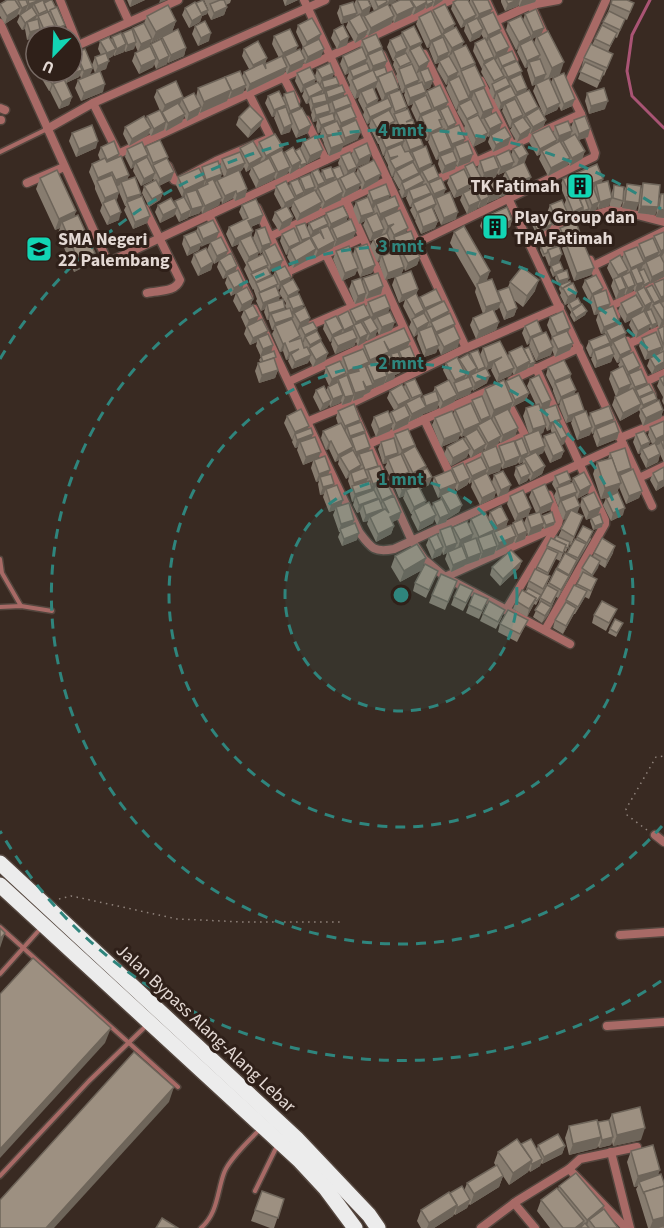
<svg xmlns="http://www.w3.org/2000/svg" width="664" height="1228" font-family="'Source Sans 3',sans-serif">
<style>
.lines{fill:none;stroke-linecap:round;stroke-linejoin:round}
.stream{stroke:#a95474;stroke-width:3}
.lane-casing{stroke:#54463e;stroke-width:7}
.street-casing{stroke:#54463e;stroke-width:11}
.highway-casing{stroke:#54463e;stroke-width:18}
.path{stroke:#91847d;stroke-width:1.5;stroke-dasharray:1.5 4.5;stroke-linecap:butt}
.lane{stroke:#a86a66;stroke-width:4}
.street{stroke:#a86a66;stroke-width:8}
.highway{stroke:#ececec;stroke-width:15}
.wall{fill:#877c6f;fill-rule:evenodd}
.shaded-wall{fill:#6e655a}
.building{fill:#9d9081;stroke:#6e655a;stroke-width:1.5}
.ring{fill:none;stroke:#2f857d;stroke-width:3;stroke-dasharray:10 8}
.labels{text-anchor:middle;stroke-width:6;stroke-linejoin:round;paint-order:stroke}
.poi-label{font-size:18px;font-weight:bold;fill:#e4d9d4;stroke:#2f2019;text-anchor:start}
.street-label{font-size:18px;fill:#e4d9d4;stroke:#2f2019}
.centre{fill:#2f857d;stroke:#2f2019;stroke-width:3}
.ring-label{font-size:18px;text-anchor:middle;font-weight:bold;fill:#2f857d;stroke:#2f2019;stroke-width:6;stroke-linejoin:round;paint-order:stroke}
</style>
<rect width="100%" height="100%" fill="#392a22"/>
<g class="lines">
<path class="stream" d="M650,0L632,35L627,71L632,96L664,128"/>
<defs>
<g id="lane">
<path d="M0,152L47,129"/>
<path d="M0,559L2,573L21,606"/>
<path d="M0,607L21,606L52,611"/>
<path d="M0,927L178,1087"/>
<path d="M0,974L41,928"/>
<path d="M0,1176L89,1081L147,1025"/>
<path d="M255,1191L277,1146"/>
<path d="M201,1228C218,1213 217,1192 224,1173C229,1159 250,1140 260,1129"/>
</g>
<g id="street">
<path d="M60,0L78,45"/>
<path d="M119,0L129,22"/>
<path d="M304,0L466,348"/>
<path d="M486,0L514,60"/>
<path d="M531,5L548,43"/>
<path d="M496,21L531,5L558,0"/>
<path d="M0,23L107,260L111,261L369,140"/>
<path d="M72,48L178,0"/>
<path d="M424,54L476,162"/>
<path d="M382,55L394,82"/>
<path d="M284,78L296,101"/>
<path d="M481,81L512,145"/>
<path d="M93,103L117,151"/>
<path d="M0,108L5,110"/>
<path d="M0,120H1"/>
<path d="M306,120L326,160"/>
<path d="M47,129L93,103L325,0"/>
<path d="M118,154L451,0"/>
<path d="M168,166L174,180L178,181L216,161L268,139L270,136L249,94"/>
<path d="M438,179L581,114"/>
<path d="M27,183L64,167"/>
<path d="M508,198L652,506"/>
<path d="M346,201L422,368"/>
<path d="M257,208L288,275"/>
<path d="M145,209L180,280C175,293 158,290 147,293"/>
<path d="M209,215L249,297"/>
<path d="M271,236L388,180"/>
<path d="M527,240L572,221L614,209L664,222"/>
<path d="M417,243L594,157L595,153L581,114L567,86L606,0"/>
<path d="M326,255L352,307"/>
<path d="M590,260L616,316"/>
<path d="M593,266L664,231"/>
<path d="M287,272L362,238"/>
<path d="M611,306L664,281"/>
<path d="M254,309L359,532C371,548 374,553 394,549L623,444"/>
<path d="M311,325L387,292"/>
<path d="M627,341L652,395"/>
<path d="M628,344L664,328"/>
<path d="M536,368L605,520V524L545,630"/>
<path d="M512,380L579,348"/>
<path d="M290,381L403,328"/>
<path d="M645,382L664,373"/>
<path d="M350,404L412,541L424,559L445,577L570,644"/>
<path d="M424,419L449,472"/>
<path d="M309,421L350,404L466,348L560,307"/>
<path d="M620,438L664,420"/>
<path d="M369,444L492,389"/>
<path d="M454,470L525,435L506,399"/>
<path d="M639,478L664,466"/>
<path d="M445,577L556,527"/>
<path d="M506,610L558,524L559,520L549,495"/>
<path d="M655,835L664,842"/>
<path d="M620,935L664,932"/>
<path d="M607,1026L664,1022"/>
<path d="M611,1152L630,1228"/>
<path d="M569,1169L626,1228"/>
<path d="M514,1203L535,1228"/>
<path d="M481,1228L517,1201L569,1169L580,1159L637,1147"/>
</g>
<g id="highway">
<path d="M0,863L296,1138L369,1215L378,1228"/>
<path d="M0,885L299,1160L326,1189L355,1228"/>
</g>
</defs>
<use href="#lane" class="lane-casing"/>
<use href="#street" class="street-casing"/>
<use href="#highway" class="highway-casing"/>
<g class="path">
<path d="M647,830L627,815L626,809L656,757L664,756"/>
<path d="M59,899L71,896L81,898L177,919L244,922H340"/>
</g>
<use href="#lane" class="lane"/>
<use href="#street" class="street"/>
<use href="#highway" class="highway"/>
</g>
<g class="wall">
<path d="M7,0H52L63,32L67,36H36L35,53L30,43L32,38L27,40L25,29L22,30L17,22L20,15H19L18,14L17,16L5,24L0,16V4Z"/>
<path d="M127,0H145L130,7Z"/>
<path d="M204,0H231L230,3L226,5L227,7L224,15L211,20L207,12V14L202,16L200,22L189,28L182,15L185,8L196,3L208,10V9Z"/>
<path d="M283,0H298L285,6Z"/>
<path d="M356,0H368L369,14L374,11L369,0H397L388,5L390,8L391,4L400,0H443L442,1L433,7L432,5L426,9L425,6L424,9L413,15L412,13L411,15L394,23L393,20L391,24L368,36L367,34L365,37L355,43L346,27L348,22L341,24L337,13L340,6L354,4Z"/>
<path d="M470,0H488L492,9L490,13L499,33L509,47L507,53L516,61L527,88L526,91L538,107L537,109L546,120L543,127L530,134L529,132L528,136L517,142L510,130L512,127L510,128L502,111L503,108L499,110L494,100L495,98L493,99L489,91L490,88L481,72L482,69L473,51L475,43L484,39L481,34L480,37L470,42L464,31L465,26L461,28L451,9L453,2L469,3Z"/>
<path d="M501,0H536L535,2L519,7V4L518,6L505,11L501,2Z"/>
<path d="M612,0L634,3L627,20L625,19L617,38L615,37L608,52L613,54L604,76L603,75L597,88L578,79L583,66H582L584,58L592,45L608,12Z"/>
<path d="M433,10L454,28L462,47L475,63L474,65L485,86L484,88L491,114L500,130L511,137L508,145L493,152L488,142L490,136L488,137L487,136L485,141L473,147L464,128L465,126L457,112L458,109L456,110L446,88L448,84L446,85L437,69L439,63L435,64L429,49L430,47L427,48L416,24L419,17L432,13Z"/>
<path d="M525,14L542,34L560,74L549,79L551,82L553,78L572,106L561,111L559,106L557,110L544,116L533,91L536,84L532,86L527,70L528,67L525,68L517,52L518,49L516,50L506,30L508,22L523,20ZM536,37L534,43L530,40Z"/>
<path d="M147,16L176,21L172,32L186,48L184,56L168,63V61L167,64L156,69L154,64L153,67L139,74L132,61L135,53L138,52L135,45L134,49L125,52L124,50V52L114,56V54L113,56L108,59L106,69L100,71L103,92L81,101L75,88L78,80L81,79L80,75L79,77L66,83L64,78L63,79L72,97L69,105L59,109L50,91L51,90L49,91L42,79L43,76L41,72H72L76,53L90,75L95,73L92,65L95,57L101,55L98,49L100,41L111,40L112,37L122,35L123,33L132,31L133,28L144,23ZM162,38L161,40L151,44L149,46L151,42V43Z"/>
<path d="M298,25L319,40L321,57L305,64L304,62L302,67L287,74L285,70L284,74L247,92L245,87L243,93L229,99L228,97L227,101L200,113V111L198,115L187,121L184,116L182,122L166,131L164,128V130L151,136L149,133L148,135L129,146L123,134L125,127L146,119L147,116L161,113L154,97L157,90L182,99L196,97L198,88L242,77L244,72L249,69L242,56L244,49L267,58L265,64L279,58L272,44L274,36L296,51L301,52L303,47L296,32Z"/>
<path d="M195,26L209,41L198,46L192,34Z"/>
<path d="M334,30L347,45L337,49L331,38Z"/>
<path d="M402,32L422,42L421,45L429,61L426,68L433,80L430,88L425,90L426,92L424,96L427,91L448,102L446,107L454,127L463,143L470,162L457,167L456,164L455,169L442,174L438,164L439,159L436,160L428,142L429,140L426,141L418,124L419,121L417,122L411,109L413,104L408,106L404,95L405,92L402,93L396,76L397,74L393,65L394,61H393L387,47L390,40L401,35Z"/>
<path d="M362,40L382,47V49L387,61L384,68L407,107L406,109L416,131V132L423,145L422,148L438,179L444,195L456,219L441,225L434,209L433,211L438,221L435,228L421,234L415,221L416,219L415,220L410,210L412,207H410L406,198L407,196L402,198L399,191L400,189H399L393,178L394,176L392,177L388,167V165L384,157L385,155L383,156L379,145V144H378L369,126L370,123L367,124L363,115L364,112L358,100L359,97L355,99L349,88L350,85L347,78L349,73L345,75L340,64L343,56L360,48ZM376,87L382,101L377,103L378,99L374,90ZM393,126L396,132L392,133L390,130L392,128Z"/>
<path d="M317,69L334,73L332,78L343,97L351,104L350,107L358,139L343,146L341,151L329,156L324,144V143L320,134L321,132L318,133L316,126L317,121L313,122L311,115L312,111L311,112L309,103L306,104L302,96L304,91L301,93L295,81L297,73L316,79L314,84L317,82L315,76Z"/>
<path d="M587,93L605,109L589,114L585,101Z"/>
<path d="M284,94L299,109L308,133L296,138L291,127L290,132L281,135L274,118L275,116L272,117L265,103L268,96L283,98Z"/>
<path d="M239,117L263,119L260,126L248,138L236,125Z"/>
<path d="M574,120L588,137L578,140L585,151L582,159L570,166L568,163L567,166L548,176L539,159L541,154L537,156L529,142L532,134L553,133L555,126L571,127Z"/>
<path d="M72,133L96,148L76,157L69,141Z"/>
<path d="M259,142L281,151L284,154L285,152L295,151L300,149L303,142L320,157L307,164V163L305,166L300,169L299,167L298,169L290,174L288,171L287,174L275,180L274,177L273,180L256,188L249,174L251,169L246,172L244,167L242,170L240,172L247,189L245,197L235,201L233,198L222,204L221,200L219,205L202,214L201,210L200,213L189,217V216L188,218L179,222L175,214L174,216L160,223L155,212L158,205L174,203L175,201L184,197L185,196L182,197L176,185L178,177L201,171L202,167L220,166L222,159L239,152L240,148H257ZM220,167L224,177L221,178Z"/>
<path d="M146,146L167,158L174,172L171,180L159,186L163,193L160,200L149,207L142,193L144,186L154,180L153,179L141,186L133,171L134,167L131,169L125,157L127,149H145Z"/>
<path d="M101,147L119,154L118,157L129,175L127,180L140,197L147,223L133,229L124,210L126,206H125L119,192L117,199L116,200L119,220L107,225L100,211L102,205L95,189V186L89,172L92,164L100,160L98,155Z"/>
<path d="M354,149L371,154L369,162L357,167L355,172L356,173L358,168L378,181L362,190L360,185L358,190L343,198L342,196L341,200L322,209L321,206L319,210L297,221L291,209L292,206L288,208L293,217L290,225L279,231L272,220L275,212L282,209L274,194L276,186H289L290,182L299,181L300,178L310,175L312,172L321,174L322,170L332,169L339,166L338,163L341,156L351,155Z"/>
<path d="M513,149L525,162H524L528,184L509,193L502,179L505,172L498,175L497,173L496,176L482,181L480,178L478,185L469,188V190H474V188L482,184L483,182L497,181L506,195L500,197V196L499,198L487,203L486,205L478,208L477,207V209L467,214L460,200L462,195L454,198L447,183L450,176L464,170L465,166L478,173L477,169L480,161L495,158L496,156L511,155Z"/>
<path d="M40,178L76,211L74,217L90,264L74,272L58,233L60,228L55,230L36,189Z"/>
<path d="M563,179L602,183L611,195L614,185L623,201L620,208L610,206V203L609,206L598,209L597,206L596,210L589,212L588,211V213L582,215L581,214L580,215L571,219L566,210L565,221L553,226L547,213L550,205H564L566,200L560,186ZM585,193L583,198L580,200L578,196Z"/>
<path d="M643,183L659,199L661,194L664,218L656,217L657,210L655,215L638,213L639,198L636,210L622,208L624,191L627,184L641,189Z"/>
<path d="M369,191L389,198L398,211L406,233L414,239L412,243L420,257L417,265L405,271L404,268L401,275L418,289L416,295L419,299L420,297L442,301L441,303L449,311L448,314L455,324L454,326L458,347L441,355L438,348L436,353L424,357L417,339L418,334L414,337L409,327L411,322L403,306L405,300L399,303L392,285L395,277L401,275L385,280L379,263L380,260L377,262L370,246L373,240L370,241L363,225L365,221L359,224L353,209L356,202L367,197Z"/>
<path d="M242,205L263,215L260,223L251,227V236L259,252L257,257L262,255L263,252L260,254L253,238L256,230L271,243L269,247L280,267L269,272L270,277L273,276L275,271L291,277L289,281L298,294L308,324L316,332L328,353L325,361L313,367L309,360L308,363L292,369L288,361L289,359L286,360L283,351L280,352L272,334L274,330H272L269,321V320H267L264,312L265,309L261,311L256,301L257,299L254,291V289L253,290L249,282V280L244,269L246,265L237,248L239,244L232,247L226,234L229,227L243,220L239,212ZM281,288L279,293L286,303L285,306L287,309H285V308L279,300L278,290Z"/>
<path d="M326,213L348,216L346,222L356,231L353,238L334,247V245L333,248L315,258L314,255L313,257L293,268L287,257L288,254L286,255L280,241L282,234L295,230L296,226L307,229L309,223L325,217Z"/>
<path d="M540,215L552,224L550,228L545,230L544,232L537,235L531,223L532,220L540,216Z"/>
<path d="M483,218L512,220L510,227L487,238L480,226Z"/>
<path d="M198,227L216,239L228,251L226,256L237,266L235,272L242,290L253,299L250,307L259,316L256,322L273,345L271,352L278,370L275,378L259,383L255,371L258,363H261L259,360L261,357L256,346L257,342L250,345L244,334L246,328L241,317L244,310L239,312L233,301L236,293L231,296L225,283L227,277L223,279L217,267L219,261L214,264L207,250L210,243L200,246L199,250L187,256L182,244L184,236L196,231Z"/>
<path d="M560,228L580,233L579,235L594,268L591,275L574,281L562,248L563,247H562L558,236Z"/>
<path d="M454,232L490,271L486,281L498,293V291L508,287L510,282L535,291L523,307L514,300L517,308L514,316L504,320L499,307L498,309L494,311L499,322L496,330L476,339L470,325L473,318L483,314L475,292L476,288L450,243Z"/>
<path d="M664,232V277L650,284L649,283L648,285L644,287L645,289L646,288L653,287L654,283L664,279V325L659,328L657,324L656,327L651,329L650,327L648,331L636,338L629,325L631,320L625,323L618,311L621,303L635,295L637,291L639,290L635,292L633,289L632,292L625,295L624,294V296L616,299L611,286L613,280L607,268L610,261L622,259L624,252L638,248L639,244L653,239L654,236Z"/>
<path d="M552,242L559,262L549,266L545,256L543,257L540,250L541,247Z"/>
<path d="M355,248L375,265L372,273L360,277L357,270L355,275L342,281L333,259L336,251L353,254Z"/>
<path d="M194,254L213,262L211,270L198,276L191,262Z"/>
<path d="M551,266L563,269L562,272L568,281L558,285L555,278L556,275L553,277L550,270Z"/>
<path d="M363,278L383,286L381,294L366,299L365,297L364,301L355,304L349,289L352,281L362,282Z"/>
<path d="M585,280L602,292L610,304L609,308L618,324L626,333L624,337L631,350L630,354L640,366L639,370L645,386L653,391L652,393L656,402L663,410L661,418L643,426L639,416L640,412L639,410L638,411L620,421L612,405L615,397H616L609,379L611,372L620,368L618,365L620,362L617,363L613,356L611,362L595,368L591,359L592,357H590L586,348L589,341L604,335L605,333L601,334L596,320L598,314L594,315L590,302L591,301H589L582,287Z"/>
<path d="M560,285L577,292L575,300L587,311L585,315L574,322L570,315L571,312L567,306L569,303L565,305L560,295L561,293L559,289Z"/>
<path d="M368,302L388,312L392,330L379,335L377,331L375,337L367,341L366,339L365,342L358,346L356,342L354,346L335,354L331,344L332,341L330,342L323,329L325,321L337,318L338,316L349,314L350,310L366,307Z"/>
<path d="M550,317L568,333L573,343L570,350L555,357L552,350L551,355L536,361L529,346L530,343L527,345L522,333L525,326L542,334L551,342L552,337L547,325Z"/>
<path d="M664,326V368L652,374L647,366L650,358L645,360L639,346L642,338L656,333L658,329Z"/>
<path d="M410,341L408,348L413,368L403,372L401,369L400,373L395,375L394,379L385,382L384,384L371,389L370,392L364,395L363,397L353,401L352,399L351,402L342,405L341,401L340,403L330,407L329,404L328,407L320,411L313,397L316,390H326L329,386L324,375L326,367L341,362L343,357L362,349L364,345Z"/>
<path d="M483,348L508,356L509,352L534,366L528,368V367L527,369L514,375L512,372L511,375L497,382L491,370L492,368L487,370V383L473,391L472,389L470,394L455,400L454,402L440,409L438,405L437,409L423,414V415L409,422V421L408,424L393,431L391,427L390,431L376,437L371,425L374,417L389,415L391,412L394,410L387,398L390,391L404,387L405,383L422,394L421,398L422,399L423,396L433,392L435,387L448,380L443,370L446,363L458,361L459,359L469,356L470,353L480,355Z"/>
<path d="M548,367L571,374L570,377L574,394L584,410L583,412L589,418L590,413L613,422L619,432L617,439L597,447L593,436L594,433L592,434L591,431L590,435L577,440L571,423L572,421L566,423L559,406L560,403L558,404L553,391V389L546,375Z"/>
<path d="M664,376V405L662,401L663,397L657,386L660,378Z"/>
<path d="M530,379L549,407L561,419L560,422L564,444L561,445L564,451L561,458L550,463L544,450L543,453L538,455L545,466L542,474L530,481L529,478L527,481L519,485L514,475L516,467L522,465L523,462L519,464L518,462L517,464L502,469L501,466L500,471L488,475L492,482L494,475L508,493L498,497L496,492L494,498L480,505L471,487L472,482L469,484V482L467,485L457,491L455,488L454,490L462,505L459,512L447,519L446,522L437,525L434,519L433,523L418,531L411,517L412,514H411L403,498L404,496L399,498L395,488L397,484L394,485L385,467L387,463L383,464L378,449L381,442L393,438L395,434L415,445L414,447L426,466L425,469L429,485L420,489L426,501L424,504L432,508L433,503L440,500L441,496L438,498L432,484L434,477L451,471L452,468H465L466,464L480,457L482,452L485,450L484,448L471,458L468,453L467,457L451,466L444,454L447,447L464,439L465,436L468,434L461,437L460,435L458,440L441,447L432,425L435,418L453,414L455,410L471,403L472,400L482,397L485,389L505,383L506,381L529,393L526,400L512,407V406L510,412L518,428L515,436L501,443L499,441L498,444L487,450L497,451L499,446L514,443L515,441L522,439L524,436L529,434L523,416L526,408L536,405L527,386ZM545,426L547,431L551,429V431L552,433L544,436L543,440L540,434L543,433Z"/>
<path d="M338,411L360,420L359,422L365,431L364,434L370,447L369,450L378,466L377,467L385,480L383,482L393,495L392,497L401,512L399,519L392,522L394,526L391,534L376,542L367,524L368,521L363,522L360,513V512L357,513L353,505L354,501L352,502L350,494L351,489L348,481L349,477L346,479L338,464L339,460L335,462L329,449L326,450L321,438L323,431L338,424L336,418Z"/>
<path d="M287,416L308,429L313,434L312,438L318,458L334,484L333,487L343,500L341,505L354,520L353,524L357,540L342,546L338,537L340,532H339L333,515L335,510L329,512L323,497L324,494L320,495L318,484L319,481L316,482L311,468L313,461L303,465L297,450L298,447L295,448L292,442L293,439L292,440L284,423Z"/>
<path d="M664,421V463L660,454L658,462L646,468L640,456L641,453L638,454L633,442L636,434L650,442L648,446L652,444L648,435L650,427Z"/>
<path d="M610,453L631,470L642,491L639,498L626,504L619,487L617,493L623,515L611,521L603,505L606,498L601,499L593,474L597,462L608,459Z"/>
<path d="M664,467V486L656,491L650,480L653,473Z"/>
<path d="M555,476L570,483L572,482L573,478L591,485L588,493L577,499V513L583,516L571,545L569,544L566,552L564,551L560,561L556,559L548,575L550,576L547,584L539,599L536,605L534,604L527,617L513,609L516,601L525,592L529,581L536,570L551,538L554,540L558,537L567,518L563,520L558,508L559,505L558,506L554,496L556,491L552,484Z"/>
<path d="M532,490L550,510L541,514L542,517L555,522L554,525L544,529L543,526L541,531L528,536L527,532L525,539L515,543L514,541L513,543L496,551V550L494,554L480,559V557L479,560L465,565L464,566L451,572L445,559L447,553L443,555L442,551L441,555L432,559L426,545L429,538L438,535L440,530H452L453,527L469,524L471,519L488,518L490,512L508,520L506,527L512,525L513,523L515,521L507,504L510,496L531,508L528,516L515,521L524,523L527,516L536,513L529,497Z"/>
<path d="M582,498L601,507L598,515L586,520L580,505Z"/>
<path d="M591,518L602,527L593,530L590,521Z"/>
<path d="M583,526L591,539L575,566L566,584L558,598L556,597L548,615L542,623L533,617L538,606L540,598L565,553L567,554L575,539H576Z"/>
<path d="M594,553H613L605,568L599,564L592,577L597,579L589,599L585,597L575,614H574L563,634L553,628L555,620L566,600L576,586L580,577L579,576L582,568L593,556Z"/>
<path d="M395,556L422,570L400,582L391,567Z"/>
<path d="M522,561L519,568L500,586L490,575L492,567Z"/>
<path d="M438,571L426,598L413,591L415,583Z"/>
<path d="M457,581L445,610L429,603L432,595Z"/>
<path d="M454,597H470L463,611L451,605Z"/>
<path d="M488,599L479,619L466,613L469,605Z"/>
<path d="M617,609L606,631L592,623L594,615Z"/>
<path d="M483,614L502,617L496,629L480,621Z"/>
<path d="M528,620L517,642L498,632L500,624Z"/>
<path d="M623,623L616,637L608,633L610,629Z"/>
<path d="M612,1114L641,1140L613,1146L612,1142L611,1145L599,1148L598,1146L597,1148L569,1155L565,1138L569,1126L609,1120Z"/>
<path d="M521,1144L537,1149L538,1145L565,1146L562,1154L542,1164L541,1163L540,1166L530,1172L529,1170L528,1172L509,1185L503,1176L499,1187L470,1205L469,1204L467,1208L455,1215L454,1214L453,1216L434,1228H421L417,1221L421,1210L450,1193L464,1191L467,1183L496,1166L494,1163L498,1152Z"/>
<path d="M631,1151L658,1175L664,1228H648L636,1189L638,1186L634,1187L627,1162Z"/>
<path d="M559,1186L602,1210L618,1228H550L537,1211L541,1200L558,1189Z"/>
<path d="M262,1191L284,1199L274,1228H270L251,1221Z"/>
</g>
<g class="shaded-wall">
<path d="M40,0H50L39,5L34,4L32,10L26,12L29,4Z"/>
<path d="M132,0H145L130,7Z"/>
<path d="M160,0H167L159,3Z"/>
<path d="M287,0H298L285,6Z"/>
<path d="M389,0H397L387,6Z"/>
<path d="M435,0H443L442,1L433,7Z"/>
<path d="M517,0H520L518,6L505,11L508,4Z"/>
<path d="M522,0H536L535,2L519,7Z"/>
<path d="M387,2L384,10L375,14L378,7Z"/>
<path d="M427,2L424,9L413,15L416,8Z"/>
<path d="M433,2L432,6L426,9L427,5Z"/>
<path d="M28,5L25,12L19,15L22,8Z"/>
<path d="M371,6L369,14L359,18L362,11Z"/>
<path d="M227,7L224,15L211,20L214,13Z"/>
<path d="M414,7L411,15L394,23L397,15Z"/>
<path d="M20,8L17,16L5,24L7,16Z"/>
<path d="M492,9L489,16L480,18L479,21L476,22L479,14Z"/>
<path d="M208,10L207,14L202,16L200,22L189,28L192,21L200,13Z"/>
<path d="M357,13L354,20H349L348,22L341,24L343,17Z"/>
<path d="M37,15L34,23L27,22L25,29L22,30L25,23Z"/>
<path d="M476,15L473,22L467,23L465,26L461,28L464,21Z"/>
<path d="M394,16L391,24L368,36L371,28Z"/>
<path d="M176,21L172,32L151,43L156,32Z"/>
<path d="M455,24L452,32L443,34L442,37L432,42L430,47L427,48L430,41L442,35L444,30Z"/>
<path d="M65,25L63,32L58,36H54L55,35L58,28Z"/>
<path d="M544,28L541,35L530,40L533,32Z"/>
<path d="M40,29L38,36L33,35L32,38L27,40L30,32Z"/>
<path d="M483,29L480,37L470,42L472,35Z"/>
<path d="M501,29L498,37L489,38L488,41L485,42L488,35Z"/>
<path d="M368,30L365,37L355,43L358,35Z"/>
<path d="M211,33L209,41L198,46L201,38Z"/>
<path d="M321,34L318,42L304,49L307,42Z"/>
<path d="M531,36L528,43L520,45L518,49L516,50L519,42Z"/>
<path d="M349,37L347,45L337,49L340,42Z"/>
<path d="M152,39L149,47L138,52L141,44Z"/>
<path d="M136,42L134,49L125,52L128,45Z"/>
<path d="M422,42L419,49L410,50L408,55L410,47Z"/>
<path d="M464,42L461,49L453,51L452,54L449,56L452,48Z"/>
<path d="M126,44L124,52L114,56L117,49Z"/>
<path d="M298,46L295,53L285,56L284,59L280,61L283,53Z"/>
<path d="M382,47L380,54L368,55L365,66L350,70L349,73L345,75L348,68L365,59L368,53Z"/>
<path d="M509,47L506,54L498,57L497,59L494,61L496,53Z"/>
<path d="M186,48L184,56L168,63L171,55Z"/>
<path d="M407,48L404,56L395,58L393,61L396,53Z"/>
<path d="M116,49L113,56L104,61L107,53Z"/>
<path d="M324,49L321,57L305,64L308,57Z"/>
<path d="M449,52L446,60L435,64L438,57Z"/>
<path d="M540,55L537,62H529L528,67L525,68L527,61Z"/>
<path d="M169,56L167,64L156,69L159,61Z"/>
<path d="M494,57L491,64H484L482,69L484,61Z"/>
<path d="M267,58L264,66L251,73L253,65Z"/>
<path d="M156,59L153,67L139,74L141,66Z"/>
<path d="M305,59L302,67L287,74L290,66Z"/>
<path d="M516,60L513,67H503L501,73L499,74L502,66Z"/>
<path d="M109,61L106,69L95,73L98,66Z"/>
<path d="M387,61L384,68L370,74L373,66Z"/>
<path d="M429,61L426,69L420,71L419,72L416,74L419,67Z"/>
<path d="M564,62L560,74L548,79L552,68Z"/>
<path d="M287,67L284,74L247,92L250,84Z"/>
<path d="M93,68L90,75L81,79L84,71Z"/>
<path d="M82,70L79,77L66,83L69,75Z"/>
<path d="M370,70L367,77L352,80L353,77Z"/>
<path d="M522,71L519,78L510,79L509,83L505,85L508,77Z"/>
<path d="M458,72L456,79L449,81L448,84L446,85L448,77Z"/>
<path d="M334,73L331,80L322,81L321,85L319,86L322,78Z"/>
<path d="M546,74L543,82L532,86L535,78Z"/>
<path d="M64,76L62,84H53L51,90L49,91L52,84Z"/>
<path d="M316,79L313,86L305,88L304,91L301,93L303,85Z"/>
<path d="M419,80L416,88H406L405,92L402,93L405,86Z"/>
<path d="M433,80L430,88L422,91L425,83Z"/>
<path d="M378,81L375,89L362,95L361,92L359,97L355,99L357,91Z"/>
<path d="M105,84L103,92L81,101L84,93Z"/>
<path d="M339,84L336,91H326L324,95L322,96L324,88Z"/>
<path d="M246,85L243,93L229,99L232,91Z"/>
<path d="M510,85L507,93H497L495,98L493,99L495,92Z"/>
<path d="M485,86L482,93L474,92L472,98L468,99L466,105H459L458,109L456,110L459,102L468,98L470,92Z"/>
<path d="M399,88L396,95L389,94L387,100L383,101L385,94Z"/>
<path d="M527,88L524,95L516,96L513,104H505L503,108L499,110L501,103L515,97L517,92Z"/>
<path d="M231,90L227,101L200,113L204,102Z"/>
<path d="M323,90L320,97H311L309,103L306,104L309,97Z"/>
<path d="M345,92L342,100L332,101L331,103L325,105L328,98Z"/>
<path d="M426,92L423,100L414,101L413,104L408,106L410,98Z"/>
<path d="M72,97L69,105L59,109L62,102Z"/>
<path d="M183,97L180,104L162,113L165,105Z"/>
<path d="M378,99L376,107L366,108L364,112L367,105Z"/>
<path d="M575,99L572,106L561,111L564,104Z"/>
<path d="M327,101L324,108H314L312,111L311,112L313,104Z"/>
<path d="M608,101L605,109L589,114L591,106Z"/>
<path d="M448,102L445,109L440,110L439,112L432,115L434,108Z"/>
<path d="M560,103L557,110L544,116L547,109Z"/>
<path d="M351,104L348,111L336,112L335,117H332L335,110Z"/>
<path d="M286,105L283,112L277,110L275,116L272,117L274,110Z"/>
<path d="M201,107L198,115L187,121L189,113Z"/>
<path d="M300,107L297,115L291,113L289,117L287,118L290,111Z"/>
<path d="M392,107L389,115L372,119L370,123L367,124L370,117Z"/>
<path d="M538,107L535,114L526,116L525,120L522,121L525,114Z"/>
<path d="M493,108L491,115L480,120L483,112Z"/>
<path d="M432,109L429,116H421L419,121L417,122L420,114Z"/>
<path d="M330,111L328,118H318L317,121L313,122L316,115Z"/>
<path d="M185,114L182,122L166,131L168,123Z"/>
<path d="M523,115L520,122L513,123L512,127L510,128L512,120Z"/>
<path d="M356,117L353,125L341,127L340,130H338L341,123Z"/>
<path d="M263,119L260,126L248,138L251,130Z"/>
<path d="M335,120L333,128L323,127L321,132L318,133L321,125Z"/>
<path d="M546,120L543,127L530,134L533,127Z"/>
<path d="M395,121L392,128L377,136L376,134L378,130Z"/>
<path d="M166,122L164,130L151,136L154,129Z"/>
<path d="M456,123L453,131H446L448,127Z"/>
<path d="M502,123L499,131L488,137L490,129Z"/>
<path d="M292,124L290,132L281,135L284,128Z"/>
<path d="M311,125L308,133L296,138L299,131Z"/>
<path d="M442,127L439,135L431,134L429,140L426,141L429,133Z"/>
<path d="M151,128L148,135L129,146L132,139Z"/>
<path d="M531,128L528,136L517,142L520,135Z"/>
<path d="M590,129L588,137L576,141L579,134Z"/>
<path d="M416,131L414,138L405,137L403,142L402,135Z"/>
<path d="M572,131L570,138L557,144L559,136Z"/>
<path d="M361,132L358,139L343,146L341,151L329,156L331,148L344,143L345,138Z"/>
<path d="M488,133L485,141L473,147L476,139Z"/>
<path d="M511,137L508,145L493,152L496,145Z"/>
<path d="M465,139L462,146H455L454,150L450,151L449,155L440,156L439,159L436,160L439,153L450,148L452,144Z"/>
<path d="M557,140L554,148L542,151L541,154L537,156L540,149Z"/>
<path d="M98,141L96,148L76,157L79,149Z"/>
<path d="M404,141L402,149L387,150L385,155L383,156L386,148Z"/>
<path d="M423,145L420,152H412L410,156L407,157L410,150Z"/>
<path d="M283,147L280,155L270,156L269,160L263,163L266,156Z"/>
<path d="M323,150L320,157L307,164L310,156Z"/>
<path d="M585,151L582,159L570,166L572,158Z"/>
<path d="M119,154L117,161L104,167L107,160Z"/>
<path d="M371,154L369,162L357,167L354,174L345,178L348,171L356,167L359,160Z"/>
<path d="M473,154L470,162L457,167L460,159Z"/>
<path d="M528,154L525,162L516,167L519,159Z"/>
<path d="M148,155L145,162L136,163L134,167L131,169L133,162Z"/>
<path d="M262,157L259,165L252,167L251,169L246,172L249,164Z"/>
<path d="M570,158L567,166L548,176L551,168Z"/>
<path d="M414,160L411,168L396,171L394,176L392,177L395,169Z"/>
<path d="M301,161L298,169L290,174L292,166Z"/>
<path d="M457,161L455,169L442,174L445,166Z"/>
<path d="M514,162L511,169L498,175L501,167Z"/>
<path d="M245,163L242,170L225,178L227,170Z"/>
<path d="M307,163L305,166L300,169L301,165Z"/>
<path d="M432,163L430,171H422L421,174L402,183L399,189L402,181L417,173L419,169Z"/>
<path d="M290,167L287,174L275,180L278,172Z"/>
<path d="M499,168L496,176L482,181L484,173Z"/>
<path d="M112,172L109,180L97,181L96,186L98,178Z"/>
<path d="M174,172L171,180L157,187L160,179Z"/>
<path d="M276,172L273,180L256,188L259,180Z"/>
<path d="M155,173L152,181L141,186L144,179Z"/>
<path d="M222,174L220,181L217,180L216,182L207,186V182L205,187H204L206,180Z"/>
<path d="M381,174L378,181L362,190L365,182Z"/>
<path d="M129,175L126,182H121L120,185L113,188L116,180Z"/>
<path d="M335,177L333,184L323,188L326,180Z"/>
<path d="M481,177L478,185L470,189L472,181Z"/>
<path d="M531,177L528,184L509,193L512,185Z"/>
<path d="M603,179L600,187L596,184L594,189L587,192L586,190L585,193L568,200L567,199L569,193Z"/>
<path d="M205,180L203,188L186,195V193L185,196L182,197L184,190Z"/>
<path d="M424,181L421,189L409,190L407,196L402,198L405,191Z"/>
<path d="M325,182L322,189L318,188L317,191L315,193L318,185Z"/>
<path d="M361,183L358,190L343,198L346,190Z"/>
<path d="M471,184L468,192L463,193L462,195L454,198L457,191Z"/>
<path d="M315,187L312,194L302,198L305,190Z"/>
<path d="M247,189L245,197L235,201L237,194Z"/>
<path d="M446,189L443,196L436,198L435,200L431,201L434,194Z"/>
<path d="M501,190L499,198L487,203L490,196Z"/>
<path d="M236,191L233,198L222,204L225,196Z"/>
<path d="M507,191L506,195L500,197L502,194Z"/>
<path d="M119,192L117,199L104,205L103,204L105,198Z"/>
<path d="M304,192L301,200L294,202L296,196Z"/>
<path d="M343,192L341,200L322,209L325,202Z"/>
<path d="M163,193L160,200L149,207L152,199Z"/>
<path d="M431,193L428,200L413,203L412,207H410L413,200Z"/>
<path d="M141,194L138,201L127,202L125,206L127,198Z"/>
<path d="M390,195L388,203L376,204L374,208L371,209L373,201Z"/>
<path d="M489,197L486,205L478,208L481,201Z"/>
<path d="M222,198L219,205L202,214L205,206Z"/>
<path d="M295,198L292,206L283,210L285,203Z"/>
<path d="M612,198L609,206L598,209L600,202Z"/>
<path d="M480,201L477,209L467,214L469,206Z"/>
<path d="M625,201L639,203L636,210L622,208Z"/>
<path d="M322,202L319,210L297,221L300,214Z"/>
<path d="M599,202L596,210L589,212L592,205Z"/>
<path d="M436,204L433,211L418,213L415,220L417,212Z"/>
<path d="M203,206L200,213L189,217L192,209Z"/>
<path d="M399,206L396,214L384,217L383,220L378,222L380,214Z"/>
<path d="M641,206L658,207L655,215L638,213Z"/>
<path d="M583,207L580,215L571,219L573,212Z"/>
<path d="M177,208L174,216L160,223L163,215Z"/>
<path d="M589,209L588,213L582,215L583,211Z"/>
<path d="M659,209L664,210V218L656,217Z"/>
<path d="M191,210L188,218L179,222L181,215Z"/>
<path d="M76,211L72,222H62L60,228L55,230L59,219Z"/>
<path d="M121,212L119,220L107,225L110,217Z"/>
<path d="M374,212L371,219L366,218L365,221L359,224L361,216Z"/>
<path d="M458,212L456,219L441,225L444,218Z"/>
<path d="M568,214L565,221L553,226L556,219Z"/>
<path d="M263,215L260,223L246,229L248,221Z"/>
<path d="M150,216L147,223L133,229L135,222Z"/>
<path d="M348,216L345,224L332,228L331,230L328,231L331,224Z"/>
<path d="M293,217L290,225L279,231L282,223Z"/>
<path d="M512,220L510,227L487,238L489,231Z"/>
<path d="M438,221L435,228L421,234L423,227Z"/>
<path d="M328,224L325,232L320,229L318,235L310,238L308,244L299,248L302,240L310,237L313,231Z"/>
<path d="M394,224L390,227L388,233L385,234L388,226Z"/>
<path d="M552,224L550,228L545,231L546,227Z"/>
<path d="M408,228L405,235L394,237L392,243L394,235Z"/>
<path d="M545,228L544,232L537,235L538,232Z"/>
<path d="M384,229L381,236L370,241L373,233Z"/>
<path d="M253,231L250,239L240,240L239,244L232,247L235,239Z"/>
<path d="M356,231L353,238L334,247L337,239Z"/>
<path d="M219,232L216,240L201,247L203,239Z"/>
<path d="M580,233L577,241H565L562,247L565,239Z"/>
<path d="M414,239L411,247L400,248L399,251L394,253L397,246Z"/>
<path d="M335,241L333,248L315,258L318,250Z"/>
<path d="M300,242L298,249H290L288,254L286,255L289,247Z"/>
<path d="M202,243L199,250L187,256L190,248Z"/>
<path d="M271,243L268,250H264L263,252L260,254L262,246Z"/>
<path d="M393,248L390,256H382L380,260L377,262L380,254Z"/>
<path d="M316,249L313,257L293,268L296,261Z"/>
<path d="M664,249V253L662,256L658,258L661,251Z"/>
<path d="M228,251L225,258L219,260V261L214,264L217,256Z"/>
<path d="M259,252L256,260L247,262L246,265L249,257Z"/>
<path d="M659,252L656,260L646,262L645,264L643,265L641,270L632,274L631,270L628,275L631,268L643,262L645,258Z"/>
<path d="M95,253L90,264L74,272L78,260Z"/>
<path d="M562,254L559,262L549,266L551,259Z"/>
<path d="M420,257L417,265L405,271L408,263Z"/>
<path d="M283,260L280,267L268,273L271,265Z"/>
<path d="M213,262L211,270L198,276L201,269Z"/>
<path d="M375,265L372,273L360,277L363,270Z"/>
<path d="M237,266L235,273L227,275V277L223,279L226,272Z"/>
<path d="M404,267L401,275L385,280L388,273Z"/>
<path d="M358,268L355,275L342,281L345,273Z"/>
<path d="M594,268L591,275L574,281L577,273Z"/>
<path d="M563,269L562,272L553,277L554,273Z"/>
<path d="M628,270L625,277L622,276L621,280L615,283L618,275Z"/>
<path d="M490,271L486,283L477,284L476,288L480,277Z"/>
<path d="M664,271V277L650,284L652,277Z"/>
<path d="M291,277L288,285H282L281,288L278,290L280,282Z"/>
<path d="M569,278L568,281L558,285L559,281Z"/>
<path d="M539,280L535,291L523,307L527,296Z"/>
<path d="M644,282L641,289L635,292L637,284Z"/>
<path d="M650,282L648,285L642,288L644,285Z"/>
<path d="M244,283L242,290L231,296L234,288Z"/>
<path d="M635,285L632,292L625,295L628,288Z"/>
<path d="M383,286L381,294L366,299L369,292Z"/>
<path d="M603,288L600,296L593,295L591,301H589L592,294Z"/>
<path d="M626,288L624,296L616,299L619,291Z"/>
<path d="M418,289L416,296L406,299L405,300L399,303L402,295Z"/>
<path d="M299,290L297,297L288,298L286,303L288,296Z"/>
<path d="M577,292L575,300L565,305L568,297Z"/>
<path d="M366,293L364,301L355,304L358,296Z"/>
<path d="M280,296L278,304H267L265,309L261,311L263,303Z"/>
<path d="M664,296V302L653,305L651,311L654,303L660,300L661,297Z"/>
<path d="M253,299L250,307L239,312L242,305Z"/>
<path d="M442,301L439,308L426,310L424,315L413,321L415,315L424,310L425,308Z"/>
<path d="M501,302L498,309L484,315L486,307Z"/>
<path d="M652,302L649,310L642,313L645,306Z"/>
<path d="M610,304L608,311L598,312V314L594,315L597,308Z"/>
<path d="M304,305L301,313H294L293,316L290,317L293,309Z"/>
<path d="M390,307L388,314L377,317L376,319L370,322L373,314Z"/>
<path d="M643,307L640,315L631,318V320L625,323L627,315Z"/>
<path d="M285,308L283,315L271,314L269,320H267L269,313Z"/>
<path d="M517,308L514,316L504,320L507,312Z"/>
<path d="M449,311L446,319L431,322L428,328L431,320Z"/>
<path d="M587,311L585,315L574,322L576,318Z"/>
<path d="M259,316L256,323L246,328L249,320Z"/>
<path d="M370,316L367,323L363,321L361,326H354L356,322Z"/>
<path d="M293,317L290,324L275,326L274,330H272L275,323Z"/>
<path d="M310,318L308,325L301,327L300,329L297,331L300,323Z"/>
<path d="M664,319V325L659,328L662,320Z"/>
<path d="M619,321L616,328L606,330L605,333L601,334L604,327Z"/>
<path d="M395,322L392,330L379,335L382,327Z"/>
<path d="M429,322L426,330L419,331L418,334L414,337L417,329Z"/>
<path d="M499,322L496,330L476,339L479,331Z"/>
<path d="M657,323L656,327L651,329L652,325Z"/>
<path d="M455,324L452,331L437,334L435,339L433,340L436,332Z"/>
<path d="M651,324L648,331L636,338L638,331Z"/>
<path d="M354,325L351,333L342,337L344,330Z"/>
<path d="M570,328L567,335L554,341L557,333Z"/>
<path d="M317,329L314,337H305L304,342L302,343L305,335Z"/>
<path d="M343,329L340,337H333L332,341L330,342L332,335Z"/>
<path d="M378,329L375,337L367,341L370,334Z"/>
<path d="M268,331L265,338H258L257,342L250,345L253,338Z"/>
<path d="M542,332L540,339L532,338L530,343L527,345L530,337Z"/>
<path d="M626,333L623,341L613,342L612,346L594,351L592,357H590L593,350L609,343L611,340Z"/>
<path d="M368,334L365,342L358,346L360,338Z"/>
<path d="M357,338L354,346L335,354L338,346Z"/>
<path d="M321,339L318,347L309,348L307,353L310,345Z"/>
<path d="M460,339L458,347L441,355L444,347Z"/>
<path d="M410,341L407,348L382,358L380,362L367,368L370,360L388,353L389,350Z"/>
<path d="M285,343L283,351L280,352L283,344Z"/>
<path d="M573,343L570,350L555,357L558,349Z"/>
<path d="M664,343L663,350L661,351L663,344Z"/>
<path d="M273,345L271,353L260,357L263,349Z"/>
<path d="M439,345L436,353L424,357L426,350Z"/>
<path d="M553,347L551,355L536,361L539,354Z"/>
<path d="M662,347L659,354L645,360L648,352Z"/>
<path d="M299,349L291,354L289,359L286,360L289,353Z"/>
<path d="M631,350L628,357L621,358L620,362L617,363L620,355Z"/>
<path d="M328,353L325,361L313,367L316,360Z"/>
<path d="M614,354L611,362L595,368L597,361Z"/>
<path d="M311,355L308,363L292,369L295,362Z"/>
<path d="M502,357L494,362L492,368L486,370L488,363Z"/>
<path d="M416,360L413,368L403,372L405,365Z"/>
<path d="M530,361L527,369L514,375L517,368Z"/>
<path d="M369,362L366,370L359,371L358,369L357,374H348L347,378H345L348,371Z"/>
<path d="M535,362L534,366L528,368L530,364Z"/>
<path d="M664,362V368L652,374L655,367Z"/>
<path d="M403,365L400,373L395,375L394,379L385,383L388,375L395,368Z"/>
<path d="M640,366L637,374H629L628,378L625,380L628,372Z"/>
<path d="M477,368L474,376L471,375V378L465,381L468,373Z"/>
<path d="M514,368L511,375L497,382L499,374Z"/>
<path d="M278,370L275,378L259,383L262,375Z"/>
<path d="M346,373L343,380L338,379L337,383L329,386L332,379Z"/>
<path d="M571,374L568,381L555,383L553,389L555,381Z"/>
<path d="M466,375L463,382L454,383L455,380Z"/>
<path d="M387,376L384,384L371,389L374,381Z"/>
<path d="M490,376L487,383L473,391L475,383Z"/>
<path d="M647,383L644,390H636L634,394L632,395L635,387Z"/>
<path d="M631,384L628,392L616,397L619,389Z"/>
<path d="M373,385L370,392L364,395L363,397L353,401L355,393L365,390L366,387Z"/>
<path d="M473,387L470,394L455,400L458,393Z"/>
<path d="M576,390L573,398L562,399L560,403L558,404L561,397Z"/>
<path d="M529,393L526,400L512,407L515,400Z"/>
<path d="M343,395L340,403L330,407L333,399Z"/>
<path d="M354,395L351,402L342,405L345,397Z"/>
<path d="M457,395L454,402L440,409L443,402Z"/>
<path d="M410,399L408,405L406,403L405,408L396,413L398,405Z"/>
<path d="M657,399L654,407L642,409L643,405Z"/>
<path d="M331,400L328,407L320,411L323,404Z"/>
<path d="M551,400L549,408L540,412L542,404Z"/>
<path d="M439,401L437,409L423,414V415L409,422L412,414L426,407V406Z"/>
<path d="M513,402L509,413L494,416L492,420L490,421L494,410Z"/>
<path d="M641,404L638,411L620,421L623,413Z"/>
<path d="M584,410L581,417L574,416L572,421L566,423L568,416Z"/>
<path d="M663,410L661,418L643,426L646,418Z"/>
<path d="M410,416L408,424L393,431L396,423Z"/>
<path d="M490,416L488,424L479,426L481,420Z"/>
<path d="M561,419L558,426L553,423L551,429L547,431L550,423Z"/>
<path d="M614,419L611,427L596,429L594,433L592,434L595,426Z"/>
<path d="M360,420L358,427H347L345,432L342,434L345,426Z"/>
<path d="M393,423L390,431L376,437L379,429Z"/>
<path d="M480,423L476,431L461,437L464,430Z"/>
<path d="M546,425L543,433L530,437L533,429Z"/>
<path d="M309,426L306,433L295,434L293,439L292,440L295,432Z"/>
<path d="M592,427L590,435L577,440L580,432Z"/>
<path d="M518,428L515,436L501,443L503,435Z"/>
<path d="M365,431L362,438H351L350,443L348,444L350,436Z"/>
<path d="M461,432L458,440L441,447L444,439Z"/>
<path d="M619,432L617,439L597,447L600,439Z"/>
<path d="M313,434L310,442H300L298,447L295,448L297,440Z"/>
<path d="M664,435V442L661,441L660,444L653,447L656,439Z"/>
<path d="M501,436L498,444L485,451L488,443Z"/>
<path d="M567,436L564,444L558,447L561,439Z"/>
<path d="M331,441L329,449L326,450L329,442Z"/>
<path d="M650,442L647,450L642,449L641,453L638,454L641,446Z"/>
<path d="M486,444L483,451L471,458L474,451Z"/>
<path d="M415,445L412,452L403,453L401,457L399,458L402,450Z"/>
<path d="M545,446L543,453L528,460L530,452Z"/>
<path d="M353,447L350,455L340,457L339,460L335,462L338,455Z"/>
<path d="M370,447L368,455L359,454L358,458L354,460L356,452Z"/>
<path d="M470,449L467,457L451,466L453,458Z"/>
<path d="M564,451L561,458L550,463L553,456Z"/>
<path d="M321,452L318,459L303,465L306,457Z"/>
<path d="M398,453L396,460L388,459L387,463L383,464L385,457Z"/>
<path d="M528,453L526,460L524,458L523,462L519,464L521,456Z"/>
<path d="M660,454L658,462L646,468L648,460Z"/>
<path d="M520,456L517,464L502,469L505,462Z"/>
<path d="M502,463L500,471L486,476L489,468Z"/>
<path d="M361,465L359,472L351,473L349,477L346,479L349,472Z"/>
<path d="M426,466L423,474H415L413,479L410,480L413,473Z"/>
<path d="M545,466L542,474L530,481L533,473Z"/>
<path d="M631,468L629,476L620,475L618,479L617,473Z"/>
<path d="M487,469L485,476L473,480L472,482L469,484L472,476Z"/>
<path d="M330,470L327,478L320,477L319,481L316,482L319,474Z"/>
<path d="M409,472L407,480H398L397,484L394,485L396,478Z"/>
<path d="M530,474L527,481L519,485L521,478Z"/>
<path d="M432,477L429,485L417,491L419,483Z"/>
<path d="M368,478L365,485L353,487L354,483Z"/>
<path d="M470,478L467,485L457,491L459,483Z"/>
<path d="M385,480L382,487L376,486L374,490L356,497L354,501L352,502L355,494L371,489L373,484Z"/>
<path d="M571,480L568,488L557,490L559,485Z"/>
<path d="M664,480V486L656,491L658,483Z"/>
<path d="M457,483L454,491L438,498L440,490Z"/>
<path d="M621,483L616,494L601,499L605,488Z"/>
<path d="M334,484L331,492L326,489L324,494L320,495L323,487Z"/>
<path d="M417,484L414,492L406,490L404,496L399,498L402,490Z"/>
<path d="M511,485L508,493L498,497L501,490Z"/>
<path d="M591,485L588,493L577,499L580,491Z"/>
<path d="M496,491L494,498L480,505L482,498Z"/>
<path d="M642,491L639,498L626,504L629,496Z"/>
<path d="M577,492L574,499L561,501L559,505L558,506L560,498Z"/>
<path d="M393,495L390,503L383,501L381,506L379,507L382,500Z"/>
<path d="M378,498L375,505H363L360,511L357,513L359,505Z"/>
<path d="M343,500L340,508L336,507L335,510L329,512L331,505Z"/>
<path d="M426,501L423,509L414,510L411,514L414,507Z"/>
<path d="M553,502L550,510L537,515L540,508Z"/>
<path d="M462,505L459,512L447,519L450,511Z"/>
<path d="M580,506L577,514L563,520L566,512Z"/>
<path d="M601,507L598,515L586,520L589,512Z"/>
<path d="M531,508L528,516L515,521L518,514Z"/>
<path d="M625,508L623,515L611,521L613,513Z"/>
<path d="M383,509L380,516L370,517L368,521L363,522L366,515Z"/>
<path d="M401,512L399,519L387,525L390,517Z"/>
<path d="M449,514L446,522L437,525L440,518Z"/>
<path d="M436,515L433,523L418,531L420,523Z"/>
<path d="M354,520L352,528L340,529L339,532L341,524Z"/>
<path d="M508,520L506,527L494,533L497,526Z"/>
<path d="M555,522L554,525L544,529L546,525Z"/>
<path d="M544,523L541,531L528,536L531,528Z"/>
<path d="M603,523L602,527L593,530L595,526Z"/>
<path d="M394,526L391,534L376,542L378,534Z"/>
<path d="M494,530L491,537L478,538L476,544L479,537Z"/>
<path d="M527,531L525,539L515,543L518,535Z"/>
<path d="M359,533L357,540L342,546L344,539Z"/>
<path d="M473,534L471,541L463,543L462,546L458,548L460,540Z"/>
<path d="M516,536L513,543L496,551L499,543Z"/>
<path d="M457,543L454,551L448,552L447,553L443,555L446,547Z"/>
<path d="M586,544L583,552L575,566L578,558Z"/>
<path d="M497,546L494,554L480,559L483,551Z"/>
<path d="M615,546L613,553L605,568L607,560Z"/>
<path d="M443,547L441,555L432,559L435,551Z"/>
<path d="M481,553L479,560L465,565L464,566L451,572L453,565L467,559L468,558Z"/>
<path d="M426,558L422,570L400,582L404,571Z"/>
<path d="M577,560L566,584L558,598L561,590Z"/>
<path d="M522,561L519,568L500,586L503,579Z"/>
<path d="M600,561L598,568L589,582L592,575Z"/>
<path d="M558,591L548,615L542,623L545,616Z"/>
<path d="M587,591L584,599L575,614L578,607Z"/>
<path d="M536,598L533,606L527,617L529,609Z"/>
<path d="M576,608L573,615L563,634L566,626Z"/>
<path d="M5,933L0,948V939Z"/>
<path d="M111,1028L105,1043L0,1158V1149Z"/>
<path d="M174,1087L169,1102L54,1228H46Z"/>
<path d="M645,1128L641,1140L613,1146L617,1135Z"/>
<path d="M601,1137L597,1148L569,1155L573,1144Z"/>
<path d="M613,1137L611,1145L599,1148L602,1140Z"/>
<path d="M565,1146L562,1154L542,1164L544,1157Z"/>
<path d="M542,1159L540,1166L530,1172L532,1164Z"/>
<path d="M532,1160L528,1172L509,1185L513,1173Z"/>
<path d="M660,1170L656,1181L639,1182L638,1186L634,1187L638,1176Z"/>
<path d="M503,1176L499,1187L470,1205L474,1194Z"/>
<path d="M470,1200L467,1208L455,1215L457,1208Z"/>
<path d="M457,1205L453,1216L434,1228H427L429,1223Z"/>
<path d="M604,1206L600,1218L589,1220L586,1228H584L587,1220Z"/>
<path d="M664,1217V1226L659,1228H650L653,1220Z"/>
<path d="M584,1221L581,1228H575Z"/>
</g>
<g class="building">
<path d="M7,0H15L20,8L7,16L0,4Z"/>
<path d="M18,0H26L28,5L22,8Z"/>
<path d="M28,0H40L29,4Z"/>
<path d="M43,0L48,10L39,14L34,4Z"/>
<path d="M50,0H52L56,8L48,12L44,3Z"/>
<path d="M203,0L208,10L201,13L196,3Z"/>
<path d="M220,0H224L227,7L214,13L210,4Z"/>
<path d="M357,0H368L371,6L362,11Z"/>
<path d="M375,0H386L387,2L378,7Z"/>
<path d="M400,0H410L414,7L397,15L391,4Z"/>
<path d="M411,0H426L427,2L416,8Z"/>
<path d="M426,0H432L433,2L427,5Z"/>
<path d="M457,0H468L476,15L464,21L453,2Z"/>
<path d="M472,0H488L492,9L479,14Z"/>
<path d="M506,0H517L508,4Z"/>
<path d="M612,0H627L634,3L630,12L611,4Z"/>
<path d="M195,2L202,15L192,21L185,8Z"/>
<path d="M353,2L357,13L343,17L340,6Z"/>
<path d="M388,4L394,16L371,28L364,16Z"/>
<path d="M445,4L455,24L444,30L433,10Z"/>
<path d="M168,5L176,21L156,32L147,16Z"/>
<path d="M32,7L37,15L25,23L20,15Z"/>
<path d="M57,7L65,25L58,28L50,10Z"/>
<path d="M536,9L544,28L533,32L525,14Z"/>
<path d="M431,11L442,35L430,41L419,17Z"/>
<path d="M609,11L625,19L620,30L603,22Z"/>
<path d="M48,12L59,34L54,36H47L38,16Z"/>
<path d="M493,12L501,29L488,35L480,18Z"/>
<path d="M360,14L368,30L358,35L349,20Z"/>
<path d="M521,16L531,36L519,42L508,22Z"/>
<path d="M312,18L321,34L307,42L298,25Z"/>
<path d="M477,18L483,29L472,35L467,23Z"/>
<path d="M38,19L40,29L30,32L27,22Z"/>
<path d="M205,21L211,33L201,38L195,26Z"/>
<path d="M144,23L152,39L141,44L133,28Z"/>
<path d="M343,25L349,37L340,42L334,30Z"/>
<path d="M602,25L617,33L610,46L595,39Z"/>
<path d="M414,26L422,42L410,47L402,32Z"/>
<path d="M456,27L464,42L452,48L443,34Z"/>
<path d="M132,29L136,42L128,45L123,33Z"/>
<path d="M178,29L186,48L171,55L162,37Z"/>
<path d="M290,29L298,46L283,53L274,36Z"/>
<path d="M42,30L45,36H36V42L33,35Z"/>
<path d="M64,31L67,36H58L59,34Z"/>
<path d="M548,31L564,62L552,68L537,37Z"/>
<path d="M501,32L509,47L496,53L489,38Z"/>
<path d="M121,33L126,44L117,49L112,37Z"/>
<path d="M376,34L382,47L368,53L362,40Z"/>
<path d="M401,35L407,48L396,53L390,40Z"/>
<path d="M109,37L116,49L107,53L100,41Z"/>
<path d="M443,37L449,52L438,57L432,42Z"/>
<path d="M485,38L494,57L484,61L475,43Z"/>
<path d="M161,39L169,56L159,61L151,44Z"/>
<path d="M319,39L324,49L308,57L303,47Z"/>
<path d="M532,39L540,55L527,61L520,45Z"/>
<path d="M258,41L267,58L253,65L244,49Z"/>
<path d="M591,44L613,54L607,68L584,58Z"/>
<path d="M420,45L429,61L419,67L410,50Z"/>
<path d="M466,45L475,63L461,69L453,51Z"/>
<path d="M150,46L156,59L141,66L135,53Z"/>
<path d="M362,47L367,59L348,68L343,56Z"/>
<path d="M85,49L93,68L84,71L76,53Z"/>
<path d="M300,49L305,59L290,66L285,56Z"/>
<path d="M382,49L387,61L373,66L368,55Z"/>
<path d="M512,51L516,60L502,66L498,57Z"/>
<path d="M106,53L109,61L98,66L95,57Z"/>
<path d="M406,53L411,62L400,67L395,58Z"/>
<path d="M75,54L82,70L69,75L67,72H72V55Z"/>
<path d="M282,56L287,67L250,84L244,72L263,63L266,69L265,64Z"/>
<path d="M449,56L458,72L448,77L439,61Z"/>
<path d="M494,58L504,76L494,81L484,64Z"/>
<path d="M540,59L546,74L535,78L529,62Z"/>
<path d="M517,61L522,71L508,77L503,67Z"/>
<path d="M585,62L604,71L600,81L580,72Z"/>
<path d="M330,63L334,73L322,78L317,69Z"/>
<path d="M367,63L370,70L353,77L350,70Z"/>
<path d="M412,64L419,80L405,86L399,69Z"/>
<path d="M475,65L485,86L470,92L461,71Z"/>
<path d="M310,67L316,79L303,85L297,73Z"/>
<path d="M385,67L387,73L376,78L373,71Z"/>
<path d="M428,68L433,80L425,83L420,71Z"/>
<path d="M373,70L378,81L357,91L352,80Z"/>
<path d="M100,71L105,84L84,93L78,80Z"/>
<path d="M240,71L246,85L232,91L225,77Z"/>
<path d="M392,71L399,88L385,94L378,77Z"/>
<path d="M45,72H62L64,76L52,84Z"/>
<path d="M564,73L575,99L564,104L553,78Z"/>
<path d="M521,74L527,88L517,92L510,79Z"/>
<path d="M459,76L469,98L459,102L449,81Z"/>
<path d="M225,77L231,90L204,102L198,88Z"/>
<path d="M336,77L339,84L324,88L322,81Z"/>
<path d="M506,77L510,85L495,92L492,84Z"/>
<path d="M549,78L560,103L547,109L536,84Z"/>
<path d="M64,79L72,97L62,102L53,84Z"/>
<path d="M176,81L183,97L165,105L157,90Z"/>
<path d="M318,82L323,90L309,97L305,88Z"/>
<path d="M422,82L426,92L410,98L406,88Z"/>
<path d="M342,85L345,92L328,98L326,91Z"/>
<path d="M440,85L448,102L434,108L427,91Z"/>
<path d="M511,86L516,96L529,90L538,107L525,114L516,96L501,103L497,93Z"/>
<path d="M373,87L378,99L367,105L361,92Z"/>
<path d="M484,88L493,108L483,112L474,92Z"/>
<path d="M604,88L608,101L591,106L587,93Z"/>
<path d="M400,90L407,107L395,112L389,94Z"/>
<path d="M279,91L286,105L274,110L268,96Z"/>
<path d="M294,91L300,107L290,111L284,94Z"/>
<path d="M194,93L201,107L189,113L182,99Z"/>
<path d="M325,93L327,101L313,104L311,97Z"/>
<path d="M347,95L351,104L335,110L332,101Z"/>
<path d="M426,95L432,109L420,114L414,101Z"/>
<path d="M388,98L392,107L370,117L366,108Z"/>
<path d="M471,99L478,113L467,119L459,105Z"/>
<path d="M515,99L523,115L512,120L505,104Z"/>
<path d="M178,103L185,114L168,123L162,112Z"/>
<path d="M328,103L330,111L316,115L314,108Z"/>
<path d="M250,106L263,119L251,130L239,117Z"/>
<path d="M351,106L356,117L341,123L336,112Z"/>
<path d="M448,106L456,123L448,127L440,110Z"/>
<path d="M286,107L292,124L284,128L277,110Z"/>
<path d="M302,108L311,125L299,131L291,113Z"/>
<path d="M539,108L546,120L533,127L526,116Z"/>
<path d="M408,109L412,119L406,122L413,120L416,131L402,135L404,141L386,148L381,137L401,130L394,114Z"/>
<path d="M437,109L442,119L439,120L442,127L429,133L421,116Z"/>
<path d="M160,110L166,122L154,129L147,116Z"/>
<path d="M389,110L395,121L378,130L372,119Z"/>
<path d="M496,112L502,123L490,129L484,118Z"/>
<path d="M333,113L335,120L321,125L318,118Z"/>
<path d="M478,115L488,133L476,139L467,120Z"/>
<path d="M144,116L151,128L132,139L125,127Z"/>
<path d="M585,116L590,129L579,134L574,120Z"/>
<path d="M523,117L531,128L520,135L513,123Z"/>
<path d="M356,120L361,132L345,138L341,127Z"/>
<path d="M337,121L341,130L338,131L344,143L331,148L327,137L332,135H327L323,127Z"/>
<path d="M568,121L572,131L559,136L555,126Z"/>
<path d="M92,125L98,141L79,149L72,133Z"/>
<path d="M459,125L465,139L452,144L446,130Z"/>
<path d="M549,126L557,140L540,149L532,134Z"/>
<path d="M505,127L511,137L496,145L491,135Z"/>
<path d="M389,128L392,133L381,137L379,140L376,134Z"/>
<path d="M444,129L452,148L439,153L431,134Z"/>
<path d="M418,132L423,145L410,150L405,137Z"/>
<path d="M275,134L283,147L266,156L259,142Z"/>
<path d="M575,134L585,151L572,158L563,141Z"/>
<path d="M316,135L323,150L310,156L303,142Z"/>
<path d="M160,140L168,157L153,163L146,146Z"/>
<path d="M114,141L119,154L107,160L101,147Z"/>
<path d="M253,141L262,157L249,164L240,148Z"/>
<path d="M468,141L473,154L460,159L455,146Z"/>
<path d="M560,141L570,158L551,168L542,151Z"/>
<path d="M142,142L148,155L133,162L127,149Z"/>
<path d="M367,143L371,154L359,160L354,149Z"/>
<path d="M401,144L405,152L409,151L414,160L395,169L390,160L398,156L390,158L387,150Z"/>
<path d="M522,144L528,154L519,159L513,149Z"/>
<path d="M426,146L432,163L419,169L412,152Z"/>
<path d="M293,147L301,161L292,166L285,152Z"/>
<path d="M300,148L307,163L301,165L300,163L301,161L295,151Z"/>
<path d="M282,150L290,167L278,172L270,156Z"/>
<path d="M509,150L514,162L501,167L496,156Z"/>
<path d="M453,151L457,161L445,166L440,156Z"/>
<path d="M240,152L245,163L227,170L222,159Z"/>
<path d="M350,152L357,167L348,171L341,156Z"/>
<path d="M121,156L129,175L116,180L112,172L98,178L92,164L105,158L107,162Z"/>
<path d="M494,156L499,168L484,173L480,161Z"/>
<path d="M147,157L155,173L144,179L136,163Z"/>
<path d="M167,158L174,172L160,179L153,165Z"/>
<path d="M269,158L276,172L259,180L252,167Z"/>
<path d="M374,160L381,174L365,182L358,168Z"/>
<path d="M218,161L222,174L206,180L202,167Z"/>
<path d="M413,162L419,173L402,181L396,171Z"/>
<path d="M473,162L481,177L472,181L465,166Z"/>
<path d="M524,162L531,177L512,185L505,171Z"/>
<path d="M597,164L603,179L569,193L563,179Z"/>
<path d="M434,165L439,177L428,182L422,171Z"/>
<path d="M340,166L344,176L337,180L332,169Z"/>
<path d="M331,167L335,177L326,180L322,170Z"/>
<path d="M199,168L205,180L184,190L178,177Z"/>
<path d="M318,169L325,182L318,185L312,172Z"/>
<path d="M464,169L471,184L457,191L450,176Z"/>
<path d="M57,170L76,211L59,219L40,178Z"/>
<path d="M239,170L247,189L237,194L236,191L225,196L217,180Z"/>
<path d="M354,171L361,183L346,190L340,178Z"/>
<path d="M310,174L315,187L305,190L300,178Z"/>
<path d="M420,174L424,181L405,191L402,183Z"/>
<path d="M112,175L119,192L105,198L97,181Z"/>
<path d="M495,176L501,190L490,196L483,182Z"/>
<path d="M135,177L141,194L127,198L121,182Z"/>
<path d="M441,178L446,189L434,194L429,183Z"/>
<path d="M213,179L222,198L205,206L197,189L208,184L207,182Z"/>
<path d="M298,179L304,192L296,196L290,182Z"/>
<path d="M337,179L343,192L325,202L318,188Z"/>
<path d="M502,179L507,191L502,194L501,190L497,181Z"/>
<path d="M156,180L163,193L152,199L144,186Z"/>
<path d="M286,181L295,198L285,203L276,186Z"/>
<path d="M608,181L612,198L600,202L596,184Z"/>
<path d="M643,183L660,185L658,207L641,206Z"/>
<path d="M386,184L390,195L373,201L369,191Z"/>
<path d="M426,184L431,193L413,200L409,190Z"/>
<path d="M482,184L489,197L481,201L474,188Z"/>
<path d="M627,184L641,186L639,203L625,201Z"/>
<path d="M614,185L624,187L623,201L613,198Z"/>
<path d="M593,187L599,202L592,205L586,190Z"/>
<path d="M473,188L480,201L469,206L463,193Z"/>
<path d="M196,190L203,206L192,209L186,193Z"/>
<path d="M315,190L322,202L300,214L293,201Z"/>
<path d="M450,192L458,212L444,218L436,198Z"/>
<path d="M577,193L583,207L573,212L567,197Z"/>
<path d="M432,194L436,204L417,212L413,203Z"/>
<path d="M661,194H664V210L659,209Z"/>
<path d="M142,196L150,216L135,222L127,202Z"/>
<path d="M395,196L399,206L380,214L376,204Z"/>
<path d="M184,197L191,210L181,215L175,201Z"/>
<path d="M368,197L374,212L361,216L356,202Z"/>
<path d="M115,198L121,212L110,217L103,203Z"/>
<path d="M171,198L177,208L163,215L158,205Z"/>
<path d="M585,198L589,209L583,211V207L580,200Z"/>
<path d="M256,199L263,215L248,221L253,231L235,239L229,227L248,218L242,205Z"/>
<path d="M562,200L568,214L556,219L550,205Z"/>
<path d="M287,206L293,217L282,223L275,212Z"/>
<path d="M343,206L348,216L331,224L326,213Z"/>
<path d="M432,207L438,221L423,227L418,213Z"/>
<path d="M507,207L512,220L489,231L483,218Z"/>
<path d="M400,210L408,228L394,235L390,227L394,224L388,226L384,217Z"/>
<path d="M546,212L552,224L546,227L540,215Z"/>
<path d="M377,213L384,229L373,233L366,218Z"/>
<path d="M78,215L95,253L78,260L62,222Z"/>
<path d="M324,216L328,224L313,231L309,223Z"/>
<path d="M539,216L545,228L538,232L532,220Z"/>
<path d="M351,219L356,231L337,239L332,228Z"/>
<path d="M213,220L219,232L203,239L198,227Z"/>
<path d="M576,222L580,233L565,239L560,228Z"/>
<path d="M305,223L311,237L302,240L296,226Z"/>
<path d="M328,226L335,241L318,250L311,237L320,232L324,239L320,229Z"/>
<path d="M464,226L490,271L480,277L454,232Z"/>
<path d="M265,227L271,243L262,246L256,230Z"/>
<path d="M294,228L300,242L289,247L282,234Z"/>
<path d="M196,231L202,243L190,248L184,236Z"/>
<path d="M411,231L414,239L397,246L394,237Z"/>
<path d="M664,232V249L661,251L654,236Z"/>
<path d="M387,233L393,248L380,254L373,239Z"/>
<path d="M251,235L259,252L249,257L240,240Z"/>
<path d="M580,235L594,268L577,273L565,241Z"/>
<path d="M221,237L228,251L217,256L210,242Z"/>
<path d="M310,238L316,249L296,261L290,249Z"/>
<path d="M653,238L659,252L645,258L639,244Z"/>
<path d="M412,242L420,257L408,263L400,248Z"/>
<path d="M552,242L555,247L548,250L547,253L544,254L541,247Z"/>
<path d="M275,244L283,260L271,265L264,250Z"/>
<path d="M367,244L375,265L363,270L355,248Z"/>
<path d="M349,246L358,268L345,273L336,251Z"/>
<path d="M559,246L562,254L551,259L548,250Z"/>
<path d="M637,247L644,262L631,268L624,252Z"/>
<path d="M206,248L213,262L201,269L194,254Z"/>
<path d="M398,250L404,267L388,273L382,256Z"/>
<path d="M231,253L237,266L226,272L219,260Z"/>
<path d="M263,254L268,265L252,272L247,262Z"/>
<path d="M620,255L628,270L618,275L610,261Z"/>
<path d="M660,255L664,263V271L652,277L646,262Z"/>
<path d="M560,262L563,269L554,273L551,266Z"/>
<path d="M285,266L291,277L280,282L275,271Z"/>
<path d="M267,267L271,275L256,282L251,274Z"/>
<path d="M522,267L539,280L527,296L510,282Z"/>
<path d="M637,267L644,282L637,284L631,270Z"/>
<path d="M644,269L650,282L644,285L643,282H644L639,271Z"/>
<path d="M238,270L244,283L234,288L227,275Z"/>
<path d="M567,270L569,278L559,281L556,274Z"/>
<path d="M411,271L418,289L402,295L395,277Z"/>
<path d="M630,272L635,285L628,288L622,276Z"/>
<path d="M378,273L383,286L369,292L363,278Z"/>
<path d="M274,275L278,284L260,292L256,283Z"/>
<path d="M596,275L603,288L592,294L585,280Z"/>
<path d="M621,276L626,288L619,291L614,279Z"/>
<path d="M361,278L366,293L358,296L352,281Z"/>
<path d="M293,279L299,290L288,296L282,285Z"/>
<path d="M492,279L501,302L486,307L477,284Z"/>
<path d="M664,279V296L661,297L654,283Z"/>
<path d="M570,281L571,283L563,288L562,289L560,285Z"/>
<path d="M573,283L577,292L568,297L563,288Z"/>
<path d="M652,285L660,300L654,303L646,288Z"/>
<path d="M276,286L280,296L263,303L259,293Z"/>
<path d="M247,287L253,299L242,305L236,293Z"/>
<path d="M509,287L517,308L507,312L498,291Z"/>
<path d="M644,287L652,302L645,306L637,291Z"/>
<path d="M436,289L442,301L425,308L420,297Z"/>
<path d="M606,290L610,304L597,308L593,295Z"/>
<path d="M416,293L424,310L415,315L406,299Z"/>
<path d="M299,294L304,305L293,309L288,298Z"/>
<path d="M385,295L390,307L373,314L368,302Z"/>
<path d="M636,295L643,307L627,315L621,303Z"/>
<path d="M578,298L581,304L572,309L569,303Z"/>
<path d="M283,299L285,308L269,313L267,304Z"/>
<path d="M444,301L449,311L431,320L426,310Z"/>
<path d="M660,302L664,308V319L662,320L653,305Z"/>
<path d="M364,304L370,316L356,322L350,310Z"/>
<path d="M582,304L587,311L576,318L572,311Z"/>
<path d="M253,305L259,316L249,320L244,310Z"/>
<path d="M613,306L619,321L604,327L598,312Z"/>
<path d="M305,307L310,318L300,323L294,313Z"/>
<path d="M290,308L293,317L275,323L271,314Z"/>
<path d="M493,309L499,322L479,331L473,318Z"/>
<path d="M651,309L657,323L652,325L646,311Z"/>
<path d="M348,311L354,325L344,330L338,316Z"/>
<path d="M563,311L570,328L557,333L550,317Z"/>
<path d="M644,311L651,324L638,331L631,318Z"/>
<path d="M390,312L395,322L382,327L377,317Z"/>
<path d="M424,313L429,322L417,329L412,319Z"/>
<path d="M450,313L455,324L436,332L431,322Z"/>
<path d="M336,316L343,329L332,335L325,321Z"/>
<path d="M371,317L378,329L370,334L363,321Z"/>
<path d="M262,319L268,331L253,338L247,326Z"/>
<path d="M292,319L300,336L289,342L301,338L304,348L307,347L311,355L295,362L291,354L299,349L289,353L285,343L283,344L275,326Z"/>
<path d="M537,320L542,332L530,337L525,326Z"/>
<path d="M313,322L317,329L305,335L301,327Z"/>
<path d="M361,322L368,334L360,338L354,325Z"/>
<path d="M621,323L626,333L611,340L606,330Z"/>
<path d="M432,326L439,345L426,350L419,331Z"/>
<path d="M454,326L460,339L444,347L437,334Z"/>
<path d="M664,326V343L663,344L658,329Z"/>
<path d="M404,328L410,341L389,350L384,341L389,352L370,360L364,345Z"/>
<path d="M353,329L357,338L338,346L333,337Z"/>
<path d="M317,331L321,339L310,345L305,337Z"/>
<path d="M567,331L573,343L558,349L552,337Z"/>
<path d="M546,332L553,347L539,354L532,338Z"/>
<path d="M656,332L662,347L648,352L642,338Z"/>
<path d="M268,334L273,345L263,349L258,338Z"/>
<path d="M606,334L610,343L593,350L589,341Z"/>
<path d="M625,336L631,350L620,355L613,342Z"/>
<path d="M321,341L328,353L316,360L309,348Z"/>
<path d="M500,341L514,368L499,374L494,362L502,357L488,363L483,348Z"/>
<path d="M610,345L614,354L597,361L594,351Z"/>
<path d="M410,346L416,360L405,365L399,351Z"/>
<path d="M522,346L530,361L517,368L509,352Z"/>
<path d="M529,347L535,362L530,364L529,362L530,361L524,349Z"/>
<path d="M363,349L369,362L348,371L343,357Z"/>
<path d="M478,350L485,367L478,370L470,353Z"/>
<path d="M274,351L276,357L263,362L261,356Z"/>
<path d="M664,351V362L655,367L650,358Z"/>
<path d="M398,352L403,365L395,368L396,372L388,375L382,358L390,355L394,363L391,354Z"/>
<path d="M633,352L640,366L628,372L621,358Z"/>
<path d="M468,354L477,368L468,373L459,359Z"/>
<path d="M457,357L466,375L455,380L446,363Z"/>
<path d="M274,358L278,370L262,375L258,363Z"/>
<path d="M381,360L387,376L374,381L367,365Z"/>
<path d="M564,360L571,374L555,381L548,367Z"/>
<path d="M340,361L346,373L332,379L326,367Z"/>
<path d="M365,366L373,385L366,387L363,381L366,390L355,393L348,374L359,371L358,369Z"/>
<path d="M623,366L631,384L619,389L611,372Z"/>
<path d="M486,368L490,376L475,383L471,375Z"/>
<path d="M641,369L647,383L635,387L629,374Z"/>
<path d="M347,375L354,395L345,397L338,379Z"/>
<path d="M519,375L529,393L515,400L506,381Z"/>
<path d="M539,375L551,400L542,404L530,379Z"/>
<path d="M664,376V386L660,378Z"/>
<path d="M469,377L473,387L458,393L454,383Z"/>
<path d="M570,377L576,390L561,397L555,383Z"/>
<path d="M415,379L422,394L412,398L405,383Z"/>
<path d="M449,380L457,395L443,402L435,387Z"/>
<path d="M504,380L513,402L494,410L485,389Z"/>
<path d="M338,382L343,395L333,399L328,387Z"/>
<path d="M402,384L410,399L398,405L390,391Z"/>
<path d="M649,384L653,391L639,397L636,390Z"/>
<path d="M324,386L331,400L323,404L316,390Z"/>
<path d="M633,388L641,404L623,413L615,397Z"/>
<path d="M436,391L439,401L426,406L423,396Z"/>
<path d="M654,392L657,399L643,405L640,398Z"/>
<path d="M578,393L584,410L568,416L562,399Z"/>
<path d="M420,396L426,407L412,414L406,403Z"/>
<path d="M482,396L490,416L481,420L472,400Z"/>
<path d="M659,400L663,410L646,418L641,409Z"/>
<path d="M471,403L480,423L464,430L455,410Z"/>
<path d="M354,404L360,420L345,426L338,411Z"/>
<path d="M539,404L546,425L533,429L526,408Z"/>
<path d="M405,405L410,416L396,423L391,412Z"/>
<path d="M556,405L561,419L550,423L544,409Z"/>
<path d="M609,406L614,419L595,426L590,413Z"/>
<path d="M301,409L309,426L295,432L287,416Z"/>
<path d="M508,409L518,428L503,435L494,416Z"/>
<path d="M388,411L393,423L379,429L374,417Z"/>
<path d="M452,411L461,432L444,439L435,418Z"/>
<path d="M586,411L592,427L580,432L574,416Z"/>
<path d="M491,418L501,436L488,443L478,425Z"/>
<path d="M559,421L567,436L561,439L553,423Z"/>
<path d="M615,421L619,432L600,439L596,429Z"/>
<path d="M664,421V435L656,439L650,427Z"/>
<path d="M361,422L365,431L350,436L347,427Z"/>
<path d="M341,423L353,447L338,455L331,441L329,442L323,431Z"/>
<path d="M311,428L313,434L297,440L295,434Z"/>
<path d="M408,429L415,445L402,450L395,434Z"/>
<path d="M477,429L486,444L474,451L465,436Z"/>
<path d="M539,430L545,446L530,452L524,436Z"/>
<path d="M644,431L650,442L641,446L636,434Z"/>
<path d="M555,432L564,451L553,456L544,436Z"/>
<path d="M365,433L370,447L356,452L351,438Z"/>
<path d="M315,437L321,452L306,457L300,442Z"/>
<path d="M394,438L398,453L385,457L381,442Z"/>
<path d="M463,438L470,449L453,458L447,447Z"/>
<path d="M522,438L528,453L521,456L515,441Z"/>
<path d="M664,440V449L661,441Z"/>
<path d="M514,441L520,456L505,462L499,446Z"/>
<path d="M655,443L660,454L648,460L642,449Z"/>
<path d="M415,446L426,466L413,473L403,453Z"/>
<path d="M496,446L502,463L489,468L482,452Z"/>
<path d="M625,448L631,468L617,473L610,453Z"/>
<path d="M353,450L361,465L349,472L340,457Z"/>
<path d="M372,450L378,466L365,470L359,454Z"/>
<path d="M536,452L545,466L533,473L524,458Z"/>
<path d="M401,454L409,472L396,478L388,459Z"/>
<path d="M325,456L330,470L319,474L314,460Z"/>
<path d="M481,457L487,469L472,476L466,464Z"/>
<path d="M612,458L621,483L605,488L597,462Z"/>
<path d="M463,463L470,478L459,483L452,468Z"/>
<path d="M525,463L530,474L521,478L516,467Z"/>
<path d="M380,466L385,480L373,484L368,470Z"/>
<path d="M664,467V480L658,483L653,473Z"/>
<path d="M364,468L368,478L354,483L351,473Z"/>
<path d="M427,468L432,477L419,483L415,474Z"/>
<path d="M633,469L642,491L629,496L620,475Z"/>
<path d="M451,470L457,483L440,490L434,477Z"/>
<path d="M503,471L511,485L501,490L494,475Z"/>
<path d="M567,471L571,480L559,485L555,476Z"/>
<path d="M584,472L591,485L580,491L573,478Z"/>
<path d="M487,473L496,491L482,498L473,480Z"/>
<path d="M331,474L334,484L323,487L320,477Z"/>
<path d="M413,475L417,484L402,490L398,480Z"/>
<path d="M370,481L372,489L355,494L352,486Z"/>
<path d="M386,481L393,495L382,500L376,486Z"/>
<path d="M573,482L577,492L560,498L557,488Z"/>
<path d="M545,484L553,502L540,508L532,490Z"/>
<path d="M337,485L343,500L331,505L326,489Z"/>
<path d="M418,485L426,501L414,507L406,490Z"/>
<path d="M454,489L462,505L450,511L441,495Z"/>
<path d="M374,490L378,498L359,505L356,497Z"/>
<path d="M523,490L531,508L518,514L510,496Z"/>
<path d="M594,492L601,507L589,512L582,498Z"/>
<path d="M618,492L625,508L613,513L606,498Z"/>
<path d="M575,495L580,506L566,512L561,501Z"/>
<path d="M394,496L401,512L390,517L394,526L378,534L370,517L385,509L389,513L383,501Z"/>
<path d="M379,499L383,509L366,515L363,505Z"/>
<path d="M442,499L449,514L440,518L433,503Z"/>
<path d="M429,502L436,515L420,523L414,510Z"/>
<path d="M349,503L354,520L341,524L336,507Z"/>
<path d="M501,506L508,520L497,526L490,512Z"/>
<path d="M571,510L583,516L574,537L561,529Z"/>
<path d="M485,512L494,530L479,537L471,519Z"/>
<path d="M540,512L544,523L531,528L527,516Z"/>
<path d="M552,512L555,522L546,525L542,516Z"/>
<path d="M600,514L603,523L595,526L591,518Z"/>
<path d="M522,519L527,531L518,535L513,523Z"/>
<path d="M467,521L473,534L460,540L453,527Z"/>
<path d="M355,523L359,533L344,539L340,529Z"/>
<path d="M511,525L516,536L499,543L494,532Z"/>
<path d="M451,526L457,543L446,547L440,530Z"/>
<path d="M583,526L593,531L587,543L577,537Z"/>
<path d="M492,533L497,546L483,551L478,538Z"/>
<path d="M437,534L443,547L435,551L429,538Z"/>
<path d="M556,536L570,542L568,548L565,547L566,545L554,540Z"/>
<path d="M476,538L481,553L468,558L463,543Z"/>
<path d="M551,538L566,545L563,553L547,546Z"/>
<path d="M602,538L615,546L607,560L594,553Z"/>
<path d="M575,539L586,544L578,558L567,553Z"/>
<path d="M417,544L426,558L404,571L395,556Z"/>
<path d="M462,546L467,559L453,565L448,552Z"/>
<path d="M547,548L558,553L548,573L537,567Z"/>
<path d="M511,550L522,561L503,579L492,567Z"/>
<path d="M565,553L577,560L569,575L557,568Z"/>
<path d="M590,555L600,561L592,575L582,568Z"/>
<path d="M425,564L438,571L429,590L415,583Z"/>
<path d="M535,569L550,576L543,589L529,581Z"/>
<path d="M556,569L569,576L561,590L549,583Z"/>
<path d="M583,572L597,579L591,591L577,584Z"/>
<path d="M441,574L457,581L448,602L432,595Z"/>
<path d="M460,584L473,590L466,603L454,597Z"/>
<path d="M547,585L558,591L551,604L540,598Z"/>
<path d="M574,585L587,591L578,607L566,600Z"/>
<path d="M528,588L541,595L537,601L535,600L536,598L525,592Z"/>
<path d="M522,590L536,598L529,609L516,601Z"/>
<path d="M474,593L488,599L482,611L469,605Z"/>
<path d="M489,601L505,610L498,622L483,614Z"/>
<path d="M541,601L551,607L545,616L535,610Z"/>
<path d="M602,601L617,609L609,623L594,615Z"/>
<path d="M566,602L576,608L566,626L555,620Z"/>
<path d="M508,610L528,620L520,634L500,624Z"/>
<path d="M615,619L623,623L617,633L610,629Z"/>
<path d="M0,928L5,933L0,939Z"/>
<path d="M33,958L111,1028L0,1149V994Z"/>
<path d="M134,1052L174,1087L46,1228H0V1200Z"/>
<path d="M640,1107L645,1128L617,1135L612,1114Z"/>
<path d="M597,1120L601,1137L573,1144L569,1126Z"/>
<path d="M609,1120L613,1137L602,1140L598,1122Z"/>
<path d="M558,1134L565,1146L544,1157L538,1145Z"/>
<path d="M517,1139L532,1160L513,1173L498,1152Z"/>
<path d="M531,1139L542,1159L532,1164L531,1163L532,1160L521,1144Z"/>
<path d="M653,1145L660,1170L638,1176L631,1151Z"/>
<path d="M497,1165L503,1176L474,1194L467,1183Z"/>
<path d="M576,1173L604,1206L587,1220L559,1186Z"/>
<path d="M661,1174L664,1183V1187V1186L644,1192V1194L639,1182Z"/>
<path d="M462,1186L470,1200L457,1208V1205L450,1193Z"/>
<path d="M664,1186V1217L653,1220L644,1192Z"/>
<path d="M557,1188L584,1221L575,1228H563L541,1200Z"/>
<path d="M262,1191L284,1199L278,1218L255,1210Z"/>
<path d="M449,1192L457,1205L429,1223L421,1210Z"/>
<path d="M604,1209L618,1228H595L589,1220Z"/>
<path d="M162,1218L178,1228H156Z"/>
<path d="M585,1223L589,1228H580Z"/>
</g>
<circle cx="401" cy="595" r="116" fill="#2f857d" fill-opacity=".12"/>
<g class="ring">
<circle cx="401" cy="595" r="116"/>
<circle cx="401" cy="595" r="232"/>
<path d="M662 826A349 349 0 1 1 662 364"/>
<path d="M661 981A465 465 0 0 1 0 831M0 359A465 465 0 0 1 661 209"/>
</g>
<defs>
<symbol id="building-square" viewBox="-11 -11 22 22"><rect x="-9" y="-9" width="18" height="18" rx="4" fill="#12d5b4" stroke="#2f2019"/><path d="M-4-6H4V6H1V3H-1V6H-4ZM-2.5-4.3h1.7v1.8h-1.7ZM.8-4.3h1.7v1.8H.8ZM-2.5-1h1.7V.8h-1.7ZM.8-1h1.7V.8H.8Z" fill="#111"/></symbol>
<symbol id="school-square" viewBox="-11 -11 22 22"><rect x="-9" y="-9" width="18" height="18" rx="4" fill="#12d5b4" stroke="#2f2019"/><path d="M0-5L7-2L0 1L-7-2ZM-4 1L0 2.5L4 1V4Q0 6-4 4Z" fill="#111"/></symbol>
</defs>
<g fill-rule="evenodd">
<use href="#building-square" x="565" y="171" width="30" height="30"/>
<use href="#building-square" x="480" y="212" width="30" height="30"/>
<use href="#school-square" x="24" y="234" width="30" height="30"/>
</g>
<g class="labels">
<g class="poi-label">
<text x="560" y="192" text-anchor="end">TK Fatimah</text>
<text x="514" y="223">Play Group dan<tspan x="514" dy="21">TPA Fatimah</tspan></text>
<text x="58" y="245">SMA Negeri<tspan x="58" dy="21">22 Palembang</tspan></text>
</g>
<g class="street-label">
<text transform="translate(206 1028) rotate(43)" y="6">Jalan Bypass Alang-Alang Lebar</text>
</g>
</g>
<circle cx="401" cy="595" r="9" class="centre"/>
<g class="ring-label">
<text x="401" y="136">4 mnt</text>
<text x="401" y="252">3 mnt</text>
<text x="401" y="369">2 mnt</text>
<text x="401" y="485">1 mnt</text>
</g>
<g transform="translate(54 54) rotate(203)"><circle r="28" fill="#2f2019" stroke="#776a64" stroke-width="1.5"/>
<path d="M0-4.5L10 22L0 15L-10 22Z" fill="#12d5b4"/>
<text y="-9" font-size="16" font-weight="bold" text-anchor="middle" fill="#e4d9d4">U</text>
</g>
</svg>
